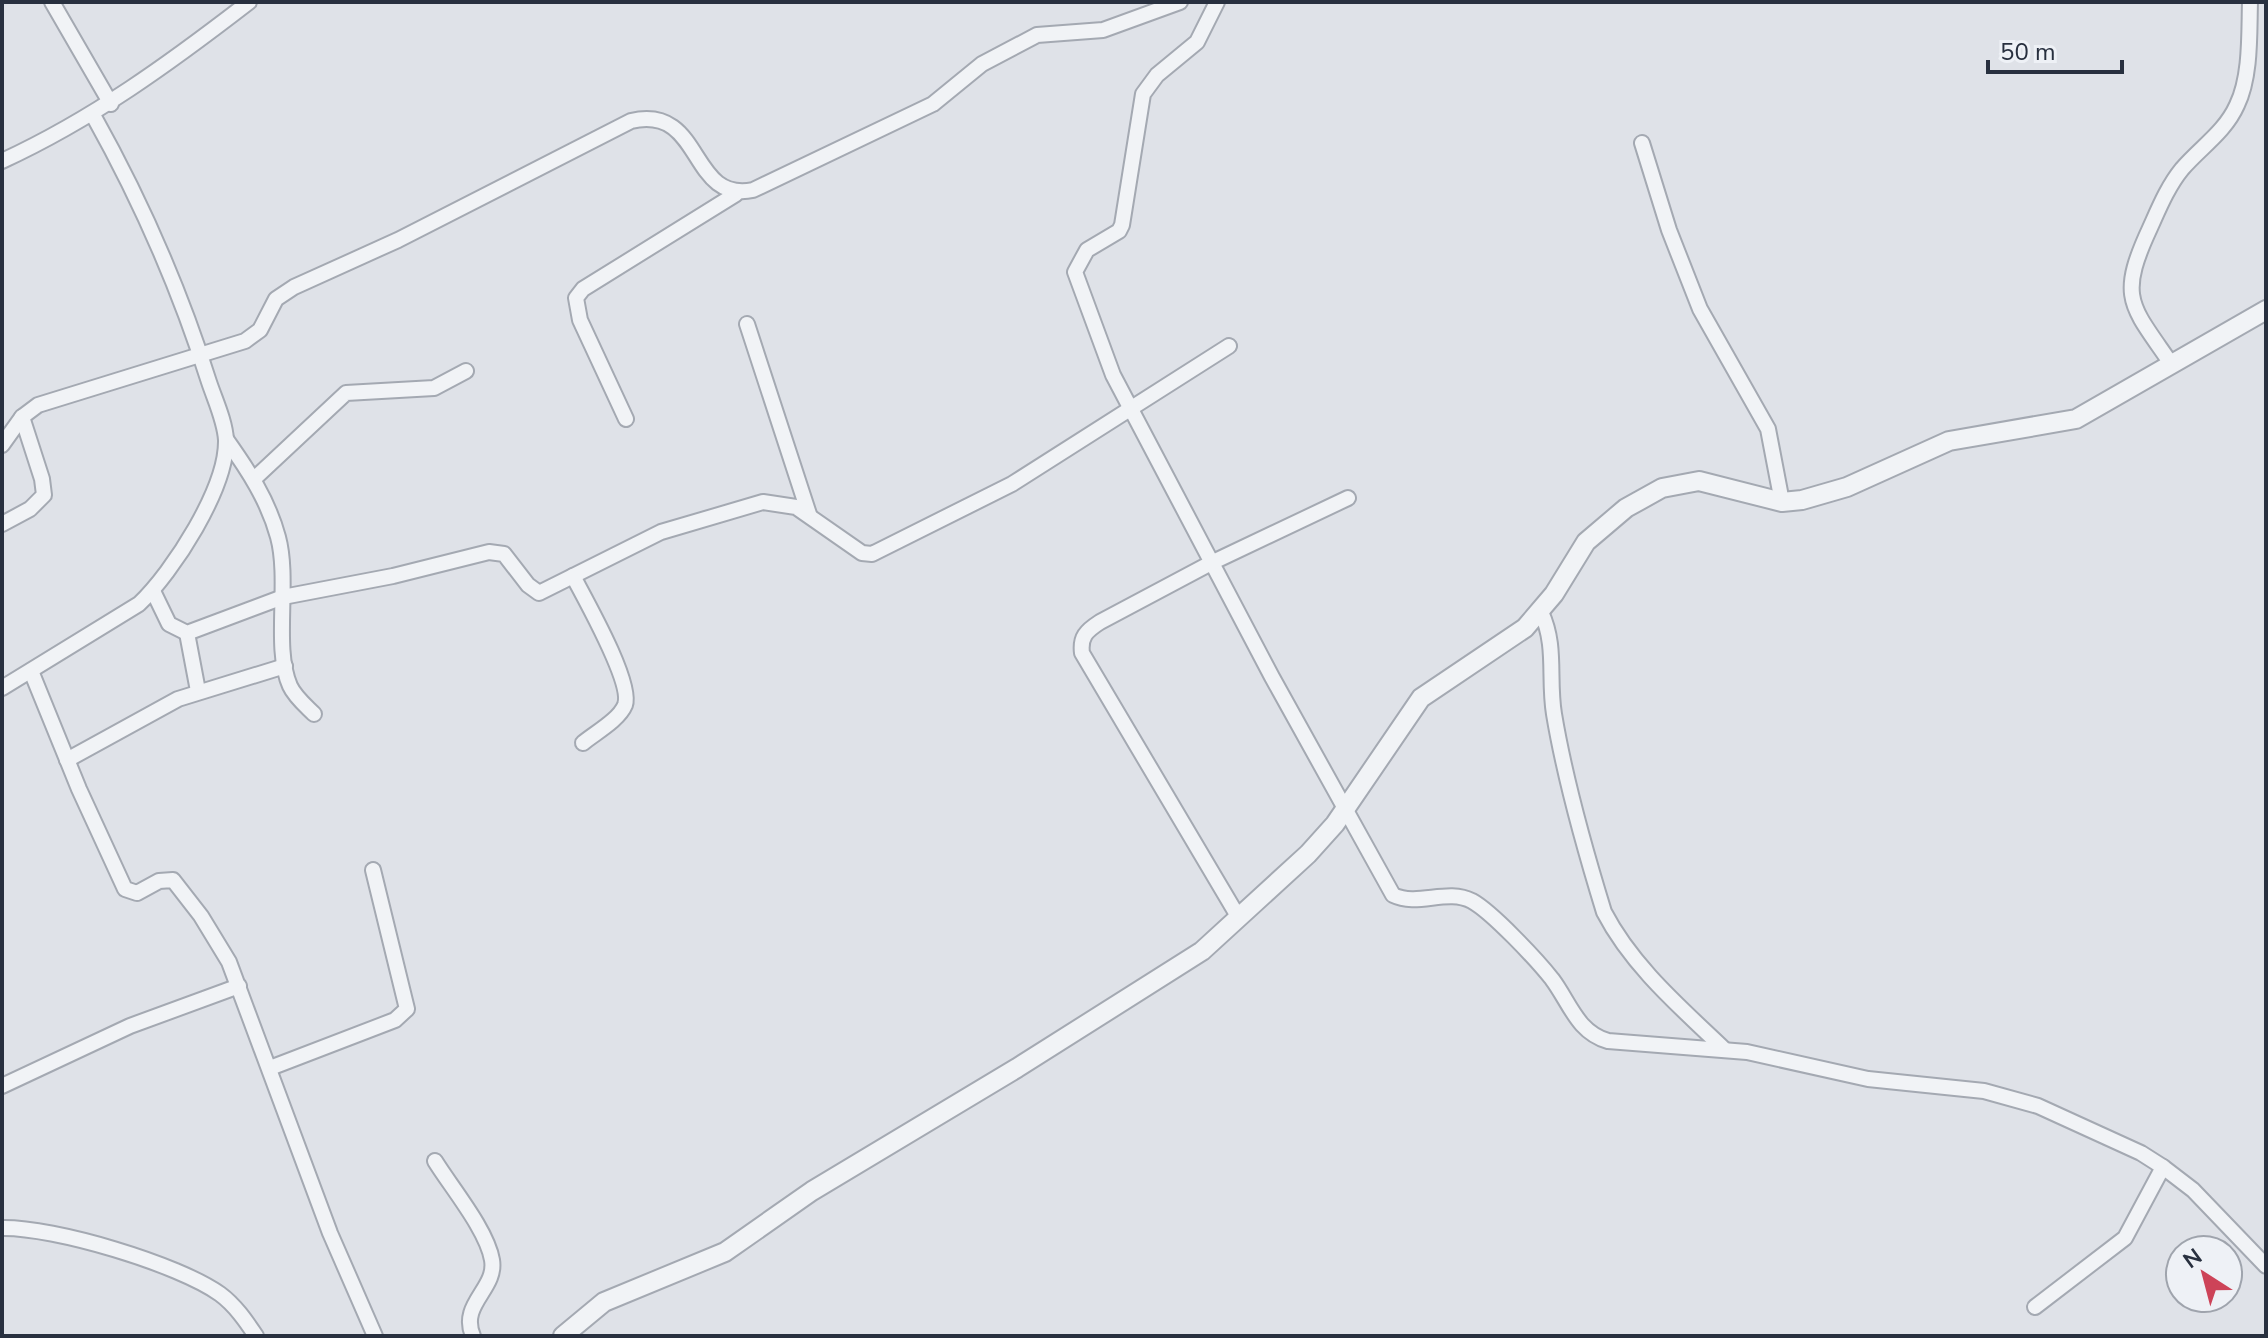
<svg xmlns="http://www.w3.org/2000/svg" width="2268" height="1338" font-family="'Nunito Sans',sans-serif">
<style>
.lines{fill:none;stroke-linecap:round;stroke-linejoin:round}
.minor-casing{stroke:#a4a9b2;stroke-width:18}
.tertiary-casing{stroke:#a4a9b2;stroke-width:22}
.minor{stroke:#f1f3f6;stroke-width:14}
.tertiary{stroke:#f1f3f6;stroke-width:18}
</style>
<rect width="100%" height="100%" fill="#dfe2e8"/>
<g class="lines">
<defs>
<g id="minor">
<path d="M52,2L111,104"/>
<path d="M1217,2L1197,42L1157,75L1143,94L1122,225L1119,231L1087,250L1075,272L1113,375L1272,677L1393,895C1418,907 1447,888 1472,901C1492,912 1537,960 1552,979C1570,1003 1577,1032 1608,1041L1747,1052L1868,1079L1984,1091L2038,1106L2141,1153L2163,1167L2193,1190L2266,1266"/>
<path d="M1642,143L1669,230L1700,309L1768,429L1782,502"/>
<path d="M2,161C93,119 170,63 249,2"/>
<path d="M747,324L809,514"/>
<path d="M2172,365C2131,305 2117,299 2150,228C2159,208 2168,186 2182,169C2201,147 2225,132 2237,105C2251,76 2249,34 2250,2"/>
<path d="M626,419L580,320L576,298L583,289L736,194"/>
<path d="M226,439C248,470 268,500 278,537C290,581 273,648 290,686C295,697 306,706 314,714"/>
<path d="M2,445L22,417L38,405L245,341L260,330L276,299L294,287L398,240L631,121C704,104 688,203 753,190L933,104L982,64L1037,35L1103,30L1180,2"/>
<path d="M254,479L346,393L434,388L466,371"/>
<path d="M2,524L30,509L44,495L42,479L22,417"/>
<path d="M573,576C585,599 633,683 625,705C619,720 595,733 583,743"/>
<path d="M153,591L169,624L187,633L283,597L393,576L489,552L504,554L528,585L539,593L661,532L763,502L796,507L862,553L872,554L1012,484L1229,346"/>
<path d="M1541,612C1557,646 1548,678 1554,714C1565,780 1584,847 1604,912C1632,966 1680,1007 1724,1049"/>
<path d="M187,633L198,691"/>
<path d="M31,671L79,789L125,889L137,893L159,881L173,880L201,916L229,962L330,1233L375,1336"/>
<path d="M2,688L139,604C173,572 227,488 226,440C225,421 215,400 209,382C180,290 140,199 93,115"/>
<path d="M67,760L178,699L285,666"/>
<path d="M1239,918L1082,653C1080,637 1086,631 1100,622L1211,563L1348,498"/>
<path d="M270,1068L395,1020L407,1009L373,870"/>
<path d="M2,1086L130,1026L239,986"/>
<path d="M435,1161C451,1187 487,1230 492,1260C497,1289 459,1304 473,1336"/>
<path d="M2,1228C54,1227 178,1264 220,1294C235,1305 246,1321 256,1336"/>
<path d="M2035,1307L2125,1238L2163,1167"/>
</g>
<path id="tertiary" d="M563,1336L604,1302L725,1252L812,1191L1017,1068L1202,951L1308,854L1335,824L1421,698L1525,628L1554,594L1586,542L1626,508L1662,488L1699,481L1782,502L1802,500L1847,487L1949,441L2076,419L2266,310"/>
</defs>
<use href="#minor" class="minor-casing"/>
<use href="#tertiary" class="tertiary-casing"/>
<use href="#minor" class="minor"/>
<use href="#tertiary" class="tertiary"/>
</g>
<rect width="2268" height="1338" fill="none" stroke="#28303f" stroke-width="8"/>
<g transform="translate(2204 1274) rotate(324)"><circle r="38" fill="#eef1f6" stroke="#9fa4ad" stroke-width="2"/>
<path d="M0-6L14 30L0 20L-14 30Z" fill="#cd4358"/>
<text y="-12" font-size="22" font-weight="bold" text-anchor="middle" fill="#28303f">N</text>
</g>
<path d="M1988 60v12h134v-12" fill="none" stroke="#28303f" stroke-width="4"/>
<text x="2000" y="60" font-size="24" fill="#28303f" stroke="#eef1f6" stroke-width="6" paint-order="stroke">50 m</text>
</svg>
